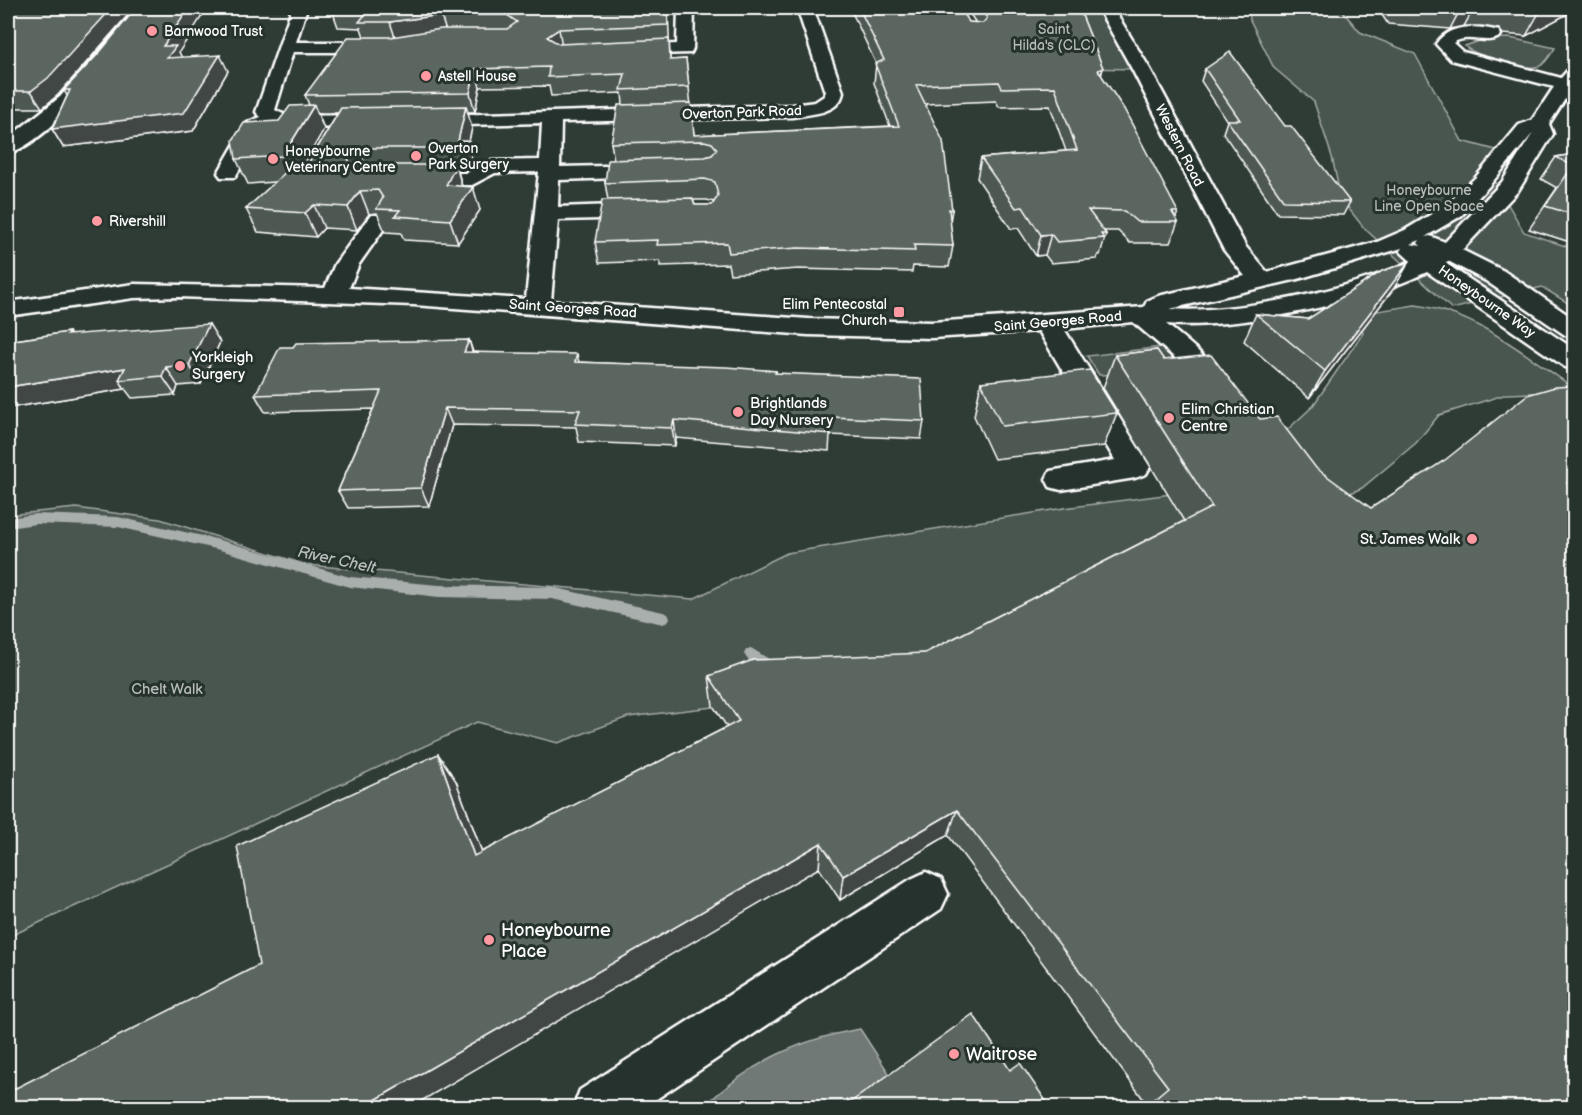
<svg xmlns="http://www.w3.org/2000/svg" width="1582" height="1115" font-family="'Balsamiq Sans',sans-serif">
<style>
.green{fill:#4a544f;stroke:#a4aaa7;stroke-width:1.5}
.water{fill:#707975;stroke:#a9afac;stroke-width:1.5}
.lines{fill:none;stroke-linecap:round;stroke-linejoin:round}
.stream{fill:#a9afac;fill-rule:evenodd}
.minor-casing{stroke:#fff;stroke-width:5}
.minor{fill:#26332d;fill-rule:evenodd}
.wall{fill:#4e5853;stroke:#fff;stroke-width:1.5;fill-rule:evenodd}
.shaded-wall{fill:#404744;stroke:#fff;stroke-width:1.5}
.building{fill:#5b6661;stroke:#fff;stroke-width:1.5}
.poi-dot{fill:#ff9aa2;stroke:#26332d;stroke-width:2}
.labels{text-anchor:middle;stroke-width:6;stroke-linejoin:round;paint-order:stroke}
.far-park-label{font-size:14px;fill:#b7bbb9;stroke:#26332d}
.far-poi-label{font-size:14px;fill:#fff;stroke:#26332d;text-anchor:start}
.far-street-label{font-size:14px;fill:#fff;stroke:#26332d}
.poi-label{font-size:15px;fill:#fff;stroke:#26332d;text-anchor:start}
.park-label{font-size:15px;fill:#b7bbb9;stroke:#26332d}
.water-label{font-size:16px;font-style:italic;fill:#b8bcba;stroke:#26332d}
.near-poi-label{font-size:18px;fill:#fff;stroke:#26332d;text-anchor:start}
</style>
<rect width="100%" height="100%" fill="#2f3b35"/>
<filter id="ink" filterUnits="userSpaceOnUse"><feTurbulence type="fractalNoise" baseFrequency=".0167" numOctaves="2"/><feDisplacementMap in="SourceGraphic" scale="12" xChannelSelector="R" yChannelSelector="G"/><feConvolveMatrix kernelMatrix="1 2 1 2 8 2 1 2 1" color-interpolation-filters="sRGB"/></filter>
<g filter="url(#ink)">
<g class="green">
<path d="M974,8H1105L1141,69L996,67Z"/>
<path d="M1249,8H1340L1360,32L1415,54L1462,141L1511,154L1494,180L1524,232L1574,249V307L1542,287L1452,309L1364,228L1341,199L1332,157L1314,102L1274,68L1250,20Z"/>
<path d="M1510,38L1555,48C1551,54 1546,63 1540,66C1530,72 1471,55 1465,46L1485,39Z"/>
<path d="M1415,305C1477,313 1524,354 1574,388L1559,398L1533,393L1507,394L1439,415L1416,443L1362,488L919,683L628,717L558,743L477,722L8,937V515L76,508L160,519L307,565L693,599L787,553L1064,508L1279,480L1261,454L1312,407L1363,333L1359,314Z"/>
<path d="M1169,346L1188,371L1099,375L1087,356Z"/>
</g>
<path class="water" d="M860,1029L894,1081L857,1107L702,1108C750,1063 796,1040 860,1029Z"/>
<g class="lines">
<g class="stream">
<path d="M36,514L118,517L216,539L350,577L439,585L552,587L663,612L668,614L670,618L668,622L663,624L552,599L439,597L350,587L216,549L118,527L36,524L8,528V518Z"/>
<path d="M751,648L769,659L780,661L782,665L780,669C766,674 751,667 744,654L746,650Z"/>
</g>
<defs>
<g id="minor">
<path d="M138,8H154C129,44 49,145 8,153V138L60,97Z"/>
<path d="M292,8H307L296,42H387L395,47L387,52H293L275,110L287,116L376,115L386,121L376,127L284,128L270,122L263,130L235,177H221L218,173L245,126L248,122L261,117L256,112Z"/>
<path d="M678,8H694L693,49L691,53L620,55L617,51L626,46L677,44Z"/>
<path d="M797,8H813L843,92C840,114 810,114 792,117L561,122L560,167L650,165L657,167L660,171L657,175L650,177L559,180L558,207L644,204L652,206L655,211L652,216L644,218L558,220L551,301L808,319L932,322L1144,307L1147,301L1158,296L1245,276L1224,250L1132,69L1098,8H1113L1150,69L1246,247L1267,272L1377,242L1405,230L1445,206L1475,178L1519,125L1532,120L1554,87L1451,60L1436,44C1450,23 1477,26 1499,31L1501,35C1490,47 1467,32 1453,43L1463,52L1561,78L1568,70L1574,69V85L1549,124L1553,134L1518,191L1462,250L1504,271L1574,319V338L1565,335L1486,281L1448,261L1445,263L1574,349V369L1565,367L1427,272C1363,303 1237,330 1166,324C1191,344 1215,364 1233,391L1229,397L1219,400L1209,397L1187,368L1133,322L1064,329L1150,467L1146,474L1135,478L1061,490L1050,487L1046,479L1050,471L1115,460L1039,331L932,338L808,335L414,305L178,297L134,298L8,316V302L134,284L325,288L335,264L371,215H387L390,220L359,264L349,288L526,299L539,172L495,173L472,185H417L410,183L406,179L410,175L417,173H467L490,161L540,160L542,123L425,126L418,124L415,120L418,116L792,105L815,102L824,96L825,92ZM1533,133L1502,182L1445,242L1430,236L1425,237L1461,216L1489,186ZM1420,240L1418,243L1421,246L1411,244ZM1402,248L1400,251L1411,261C1351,290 1237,314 1170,309L1298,279Z"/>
<path d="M926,872L941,879L948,894L941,909L643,1108H573L580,1090L911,879Z"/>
</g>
</defs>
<use href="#minor" class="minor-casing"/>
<use href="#minor" class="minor"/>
</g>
<g class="wall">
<path d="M10,8H134L58,95L42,108H14L8,111V10Z"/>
<path d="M668,8L670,60L686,59L694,135L890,126L874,83L876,64L850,8H961L969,22L976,23L966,8H1079L1103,68L1101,76L1178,212L1176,218L1178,222L1170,243H1130L1118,231H1104L1106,234L1100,255H1098L1097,259L1051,263L1045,255L1036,256L1018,228L1011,229L977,178L981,158L1066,151L1050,106L999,107L996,101L925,104L952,210L950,222L953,246L949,267L913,266L912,272L798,269L730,274L728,264L660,266V261L599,263L595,242L608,200L605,183L614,160L611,143L623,105L622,93L551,96L549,86L480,87L475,112H467L472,128L468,145L473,163L466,171H458L462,186L480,210L458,243L404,240L401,233L385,232L377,213L369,214L357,230L324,228L316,237L258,232L246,209L275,182L248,184L236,159L279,121L309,105L305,95L364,37L361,28L338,27L332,10ZM318,113H338L309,162L302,167L324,129ZM693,200H707L714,202L712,205H695Z"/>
<path d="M1372,8H1575V10L1526,36L1503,34L1499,29L1482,26H1464L1450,29L1388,24L1380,12H1374Z"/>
<path d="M179,52L181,57L228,71L193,131L63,147L52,129L67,96L64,90Z"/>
<path d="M1205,69L1285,126L1350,202L1343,215L1278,214L1223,133L1227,121L1201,81Z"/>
<path d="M1575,154V240L1573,243L1529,229L1557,188L1541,179L1556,157Z"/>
<path d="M1409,262L1394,288L1309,398L1244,341L1256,314L1308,319Z"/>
<path d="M69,332L71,335L220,342L201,384L178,386L175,395L132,398L125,389L8,408V341Z"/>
<path d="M469,340L473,352L579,362L776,371V373L924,421L921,439L830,435L829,451L676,438L675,446L579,442L576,427L452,425L429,506L348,508L338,491L373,409L265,412L255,395Z"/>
<path d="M1157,350L1575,1107H1136L1144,1100L948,835L840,900L819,868L259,965L438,754L456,781L482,852L727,727L713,706L709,676L925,653L1184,521L1103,388L1115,355Z"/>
<path d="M981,382L1117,413L1104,446L994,459L974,416Z"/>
</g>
<g class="shaded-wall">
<path d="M112,8H134L58,95L42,108L31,91Z"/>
<path d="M189,8H207L179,52L184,62L176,75L163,46Z"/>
<path d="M1461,8H1474L1464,26L1450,29Z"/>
<path d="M1547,8H1575V10L1526,36L1540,11Z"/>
<path d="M441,15L446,32L396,40L390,22Z"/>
<path d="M559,29L562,47L547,37Z"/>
<path d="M220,55L228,71L193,131L63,147L52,129Z"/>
<path d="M1103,68L1098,86V70Z"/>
<path d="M475,69L480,87L475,112L470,93Z"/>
<path d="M8,99L14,108L8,111Z"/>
<path d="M314,105L324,129L294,181L283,156Z"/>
<path d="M466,106L472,128L468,145L473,163L466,171L458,141Z"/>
<path d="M359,148L367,171L354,177L346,155Z"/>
<path d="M456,165L462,187L446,185Z"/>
<path d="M473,187L480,210L458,243L450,220Z"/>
<path d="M360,191L369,214L357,230L348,207Z"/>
<path d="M314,205L324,228L316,237L305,213Z"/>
<path d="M1051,234L1045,255L1036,256L1041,235Z"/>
<path d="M1409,262L1394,288L1309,398L1325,371Z"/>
<path d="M209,324L220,342L201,384L189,365Z"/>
<path d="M469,340L474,358L464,352Z"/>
<path d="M577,354L581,371L575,362Z"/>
<path d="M166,367L178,386L175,395L162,376Z"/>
<path d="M125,368L119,380L125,389L8,408V387Z"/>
<path d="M445,408L452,425L429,506L421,488Z"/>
<path d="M674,420L676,438L675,446L672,428Z"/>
<path d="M1575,481V505L1567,483Z"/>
<path d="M438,754L456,781L492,880L474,856Z"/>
<path d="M957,810L948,835L840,900L843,876Z"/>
<path d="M821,843L819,868L411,1107H363Z"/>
</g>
<g class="building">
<path d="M10,8H112L48,78L31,91H8V10Z"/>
<path d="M136,8H189L163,46H176L167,58L220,55L184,113L52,129L70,90H64L100,52Z"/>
<path d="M336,8H667L668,25L559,29L547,37L559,44L669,39L670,60L686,59L689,87L621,90L625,74L548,77L549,67L475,69L470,93L305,95L348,37H391L441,29H507L517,22L507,15H441L390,22H359L367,12L332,10Z"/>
<path d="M859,8H961L969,22L983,23L987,18L980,8H1079L1103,68L1098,70L1124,109L1178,212H1172L1178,222H1137L1124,211L1088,210L1106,234H1101L1104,238L1057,242L1051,234L1041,235L1023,207L1016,208L981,158L1077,150L1055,87L1002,88L999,82L916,85L943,141L952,210L949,209L953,246L914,245L915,251L798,248L729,253L727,243L657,245L658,240L595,242L602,200L692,198L695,205H712L718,196L715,182L705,179L605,183L608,160L705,157L712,155L717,149L712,143L704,141L611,143L618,105L691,103L694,135L899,126L875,64L884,60Z"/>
<path d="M1516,8H1547L1540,11L1517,9Z"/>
<path d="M1230,52L1285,126H1291L1350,202L1284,201L1227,120H1240L1205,69Z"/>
<path d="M314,105L283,156L236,159L233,140L244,123L279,121L290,106Z"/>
<path d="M466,106L458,141H467L460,148H359L346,155L350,162L358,165H456L446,185L473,187L450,220L395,216L400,210L376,209L383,198L378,190L360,191L348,207L314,205L305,213L246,209L291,167H303L309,162L341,108Z"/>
<path d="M1575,154V215L1545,206L1573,166L1556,157Z"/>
<path d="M1409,262L1325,371L1256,314L1308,319L1382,271Z"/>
<path d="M209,324L189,365L166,367L162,376L119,380L125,368L8,387V341L69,332L67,335Z"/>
<path d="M469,340L464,352L577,354L575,362L726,367L776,371L775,373L921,379L924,421L831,417L830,434L674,420L672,428L575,424L580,410L445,408L421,488L338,491L381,391L255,395L280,347H293L296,343Z"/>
<path d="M1157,350L1164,360L1211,355L1260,419L1277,417L1316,468L1371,508L1445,460L1527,395L1555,387L1575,386V481L1567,483L1575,490V1107H1144L1168,1087L957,810L843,876L821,843L363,1107H8V1092L259,965L237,846L438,754L474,856L739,721L709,676L753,660L925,653L1212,507L1115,355Z"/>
<path d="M1090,370L1117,413L1002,426L981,382Z"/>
<path d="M973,1014L1010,1070L1020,1063L1050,1107H844Z"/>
</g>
</g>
<g class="poi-dot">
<circle cx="152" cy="31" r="6"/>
<circle cx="426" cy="76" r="6"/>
<circle cx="416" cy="156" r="6"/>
<circle cx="273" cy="159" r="6"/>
<circle cx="97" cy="221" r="6"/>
<rect x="893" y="306" width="12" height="12" rx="3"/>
<circle cx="180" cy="366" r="6"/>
<circle cx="738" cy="412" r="6"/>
<circle cx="1169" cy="418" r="6"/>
<circle cx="1472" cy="539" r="6"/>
<circle cx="489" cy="940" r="6"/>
<circle cx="954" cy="1054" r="6"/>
</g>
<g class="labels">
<g class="far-park-label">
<text x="1054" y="34">Saint<tspan x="1054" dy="16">Hilda's (CLC)</tspan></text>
<text x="1429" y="195">Honeybourne<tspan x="1429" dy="16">Line Open Space</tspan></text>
</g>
<g class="far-poi-label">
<text x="164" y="36">Barnwood Trust</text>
<text x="438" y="81">Astell House</text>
<text x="428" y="153">Overton<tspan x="428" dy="16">Park Surgery</tspan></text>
<text x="285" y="156">Honeybourne<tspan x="285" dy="16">Veterinary Centre</tspan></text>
<text x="109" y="226">Rivershill</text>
<text x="887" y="309" text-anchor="end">Elim Pentecostal<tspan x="887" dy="16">Church</tspan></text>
</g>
<g class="far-street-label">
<text transform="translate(742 112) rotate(-2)" y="5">Overton Park Road</text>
<text transform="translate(1180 145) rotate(63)" y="5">Western Road</text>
<text transform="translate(1487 301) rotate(35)" y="5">Honeybourne Way</text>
<text transform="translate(573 308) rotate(4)" y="5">Saint Georges Road</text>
<text transform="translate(1058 321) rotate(-5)" y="5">Saint Georges Road</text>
</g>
<g class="poi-label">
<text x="192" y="362">Yorkleigh<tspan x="192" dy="17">Surgery</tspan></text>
<text x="750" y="408">Brightlands<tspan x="750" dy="17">Day Nursery</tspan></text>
<text x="1181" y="414">Elim Christian<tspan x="1181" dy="17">Centre</tspan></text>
<text x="1460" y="544" text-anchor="end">St. James Walk</text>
</g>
<g class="park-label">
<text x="167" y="694">Chelt Walk</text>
</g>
<g class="water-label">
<text transform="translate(337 559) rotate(12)" y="6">River Chelt</text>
</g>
<g class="near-poi-label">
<text x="501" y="936">Honeybourne<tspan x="501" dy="21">Place</tspan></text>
<text x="966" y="1060">Waitrose</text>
</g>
</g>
<rect width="1582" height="1115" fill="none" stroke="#26332d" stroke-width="30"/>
<rect x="15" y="15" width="1552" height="1085" fill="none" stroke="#fff" stroke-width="2" filter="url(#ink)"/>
</svg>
